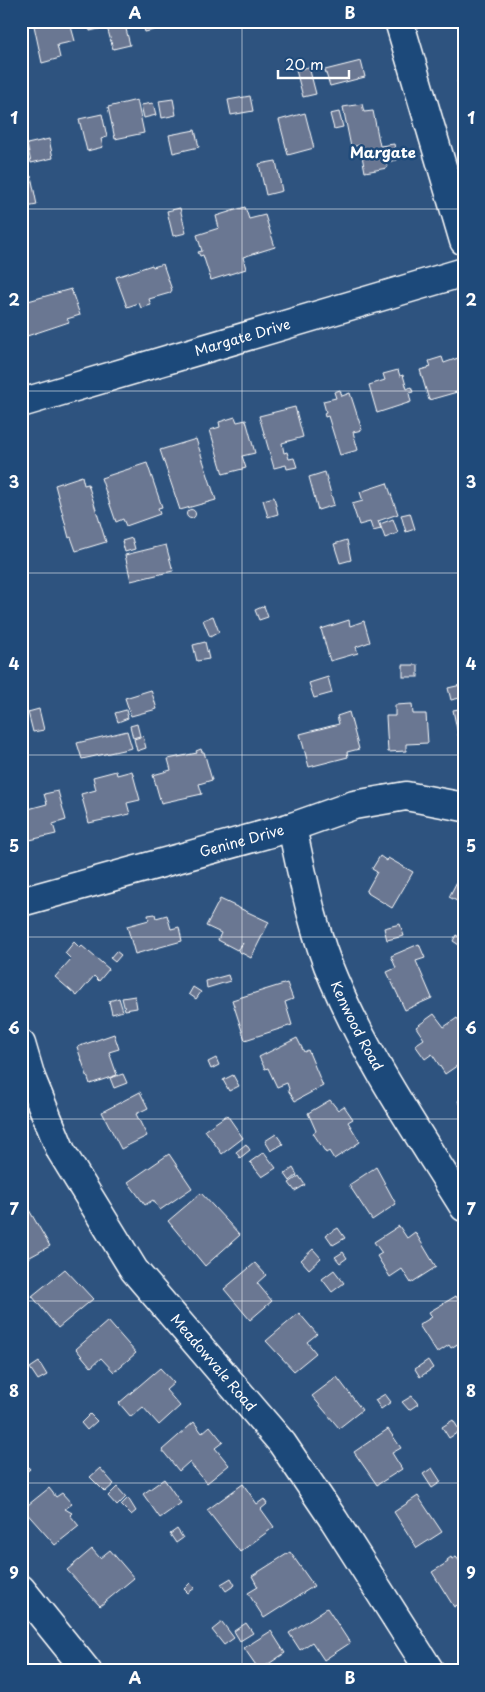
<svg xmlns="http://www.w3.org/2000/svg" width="485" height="1692" font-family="'Playpen Sans',sans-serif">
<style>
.building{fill:#6b7792;stroke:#fff}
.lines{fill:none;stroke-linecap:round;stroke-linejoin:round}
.street-casing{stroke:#fff;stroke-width:31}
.street{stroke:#1f4a7a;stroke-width:28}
.grid{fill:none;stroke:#fff;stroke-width:1;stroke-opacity:0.55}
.labels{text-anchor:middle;stroke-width:5;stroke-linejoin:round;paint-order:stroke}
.street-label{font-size:14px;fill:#fff;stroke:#1f4a7a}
.neighbourhood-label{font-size:15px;font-weight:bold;fill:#fff;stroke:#1f4a7a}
.neatline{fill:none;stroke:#fff;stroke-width:2}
.grid-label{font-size:16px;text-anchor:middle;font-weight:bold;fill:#fff}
</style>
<rect width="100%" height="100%" fill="#2e537f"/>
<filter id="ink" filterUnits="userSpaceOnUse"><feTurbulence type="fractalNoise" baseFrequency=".02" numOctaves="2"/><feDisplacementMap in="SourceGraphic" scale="10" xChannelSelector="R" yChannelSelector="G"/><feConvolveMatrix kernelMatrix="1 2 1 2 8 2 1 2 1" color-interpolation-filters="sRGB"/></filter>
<g filter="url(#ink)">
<g class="building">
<path d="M33,21H72L70,23L75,41L57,45L60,58L42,63Z"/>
<path d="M88,21H124L130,45L113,49L107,27L90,31Z"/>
<path d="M142,21H173L161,24L162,28L145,32Z"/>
<path d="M361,61L365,77L330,86L325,70Z"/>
<path d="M309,67L316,94L303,97L296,70Z"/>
<path d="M464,79V105L457,81Z"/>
<path d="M250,96L253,111L231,115L228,100Z"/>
<path d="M173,99L176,115L162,118L159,101Z"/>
<path d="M137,100L144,133L115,139L108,107Z"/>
<path d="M153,103L156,115L144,118L141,105Z"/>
<path d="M362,104L364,112L373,111L380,146L394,144L397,160L386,162L387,168L365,172L360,145L351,147L343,107Z"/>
<path d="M339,112L343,127L334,129L330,114Z"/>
<path d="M305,113L314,148L288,155L279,120Z"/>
<path d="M102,114L107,137L101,139L103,147L87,151L79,119Z"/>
<path d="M195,130L199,147L173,153L169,135Z"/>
<path d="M49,139L53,158L31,163L27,144Z"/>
<path d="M276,161L282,191L266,195L259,164Z"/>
<path d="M31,176L37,205L21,208V178Z"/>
<path d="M245,207L249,219L265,215L275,247L243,257L246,269L211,280L203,255L200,256L198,252L202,251L197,235L219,228L216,216Z"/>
<path d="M180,208L186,233L173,236L167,211Z"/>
<path d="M163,264L172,290L170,293L149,299L151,305L141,308L139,303L127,307L116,277L152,265L153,267Z"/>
<path d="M71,289L80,315L67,319L69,322L21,338V303Z"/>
<path d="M442,357L444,363L458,358L464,373V390L429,400L420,370L431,367L429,361Z"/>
<path d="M398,370L400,376L403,375L407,389L411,387L413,392L409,393L411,402L377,413L369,385L385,380L383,374Z"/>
<path d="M340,390L342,396L350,393L362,430L353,432L358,450L340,455L328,416L325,417L324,413L326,412L323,401L336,398L334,392Z"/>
<path d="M295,407L303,437L282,443L284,453L287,452L289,459L294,458L297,467L287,469L286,465L274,468L259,416Z"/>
<path d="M235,417L237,422L246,420L255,453L242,456L246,468L223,474L210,430L220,427L219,422Z"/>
<path d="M196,439L216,500L180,510L160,450Z"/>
<path d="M147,463L162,507L158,508L160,514L126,526L123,519L116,522L101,478Z"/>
<path d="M325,472L334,505L318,510L309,477Z"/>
<path d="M82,476L84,485L88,484L106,542L76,551L71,537L69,538L55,485Z"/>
<path d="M387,483L398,514L378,521L381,529L373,531L370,522L359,525L352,504L363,501L360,492Z"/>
<path d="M274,497L278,514L268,517L263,500Z"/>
<circle cx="191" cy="514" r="4.5"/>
<path d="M410,513L415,529L406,532L401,515Z"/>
<path d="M393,519L398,533L385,538L380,524Z"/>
<path d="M132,538L135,549L125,552L122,541Z"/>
<path d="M347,540L351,560L340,563L334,544Z"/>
<path d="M166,545L173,571L131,581L125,555Z"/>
<path d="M264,606L268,617L259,620L255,610Z"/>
<path d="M213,616L219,632L210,637L203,620Z"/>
<path d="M349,620L350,626L364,621L370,642L356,647L358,653L330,661L321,629Z"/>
<path d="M205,642L209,659L197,661L193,645Z"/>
<rect x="403" y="665" width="15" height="12"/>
<path d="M328,677L332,693L314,698L309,683Z"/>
<path d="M461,685L464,697L451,700L448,688Z"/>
<path d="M151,690L157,709L131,716L125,698Z"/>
<path d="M412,704L413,714H426L428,743L406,744V751L388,752L386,716H395V705Z"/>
<path d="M464,708V738L459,739L453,710Z"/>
<path d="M39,709L44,730L33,732L28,712Z"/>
<path d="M126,710L128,718L118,722L115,713Z"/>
<path d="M349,712L359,749L347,752L348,757L309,767L300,734L339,724L337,716Z"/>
<path d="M137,724L140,736L133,738L130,726Z"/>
<path d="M127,731L132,748L82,759L77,743Z"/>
<path d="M143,736L146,748L137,751L134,739Z"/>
<path d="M201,749L202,752H204L212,780L199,784L202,794L161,803L153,775L171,770L168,759L197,753L196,751Z"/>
<path d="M116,771L117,775L132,771L140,800L127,803L130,814L89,823L81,794L96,790L93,777Z"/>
<path d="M58,791L66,820L53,824L56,834L21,842V811L47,804L44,794Z"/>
<path d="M380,856L387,861L388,858L413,872L392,908L366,892L377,872L372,869Z"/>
<path d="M464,868V897L461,903L449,897Z"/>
<path d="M220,899L269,922L251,958L238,951L243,943L237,950L218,940L221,933L206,926Z"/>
<path d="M155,914L156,918L167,915L171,929L179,927L182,941L135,954L127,926L149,920L148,915Z"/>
<path d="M400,924L404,936L387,940L384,928Z"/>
<path d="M456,935L464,940L462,947L453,941Z"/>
<path d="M74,942L80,948L82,946L109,969L99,981L94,976L77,996L55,977L71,959L65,953Z"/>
<path d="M419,944L425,958L416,961L432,998L405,1010L387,972L396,968L391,956Z"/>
<path d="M116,951L121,955L115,962L110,958Z"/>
<path d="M228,975L230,981L207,988L206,981Z"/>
<path d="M287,983L293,999L285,1002L292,1025L245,1040L232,1000Z"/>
<path d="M193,987L201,992L196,999L189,994Z"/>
<path d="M135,996L137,1008L125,1010L122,998Z"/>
<path d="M119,998L123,1011L112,1014L109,1001Z"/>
<path d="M434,1014L444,1027L457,1018L464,1027V1061L445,1074L432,1054L425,1059L415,1045L424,1039L416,1027Z"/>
<path d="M114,1034L119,1049L109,1052L117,1075L90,1084L77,1047Z"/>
<path d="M297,1038L304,1052L308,1050L323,1086L295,1101L288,1090L289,1089L287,1083L277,1087L268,1068L265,1069L259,1057Z"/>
<path d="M216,1058L219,1065L211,1069L208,1062Z"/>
<path d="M123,1074L127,1083L114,1088L110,1078Z"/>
<path d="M233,1075L239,1086L229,1091L223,1080Z"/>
<path d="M140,1092L148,1108L136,1114L147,1136L121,1149L102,1112Z"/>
<path d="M464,1097V1109L458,1101Z"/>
<path d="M330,1100L338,1110L344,1106L353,1119L348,1122L360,1142L334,1159L329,1151L326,1153L313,1133L316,1131L308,1113Z"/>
<path d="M227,1115L243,1138L222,1154L205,1130Z"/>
<path d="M276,1134L283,1144L271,1151L265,1141Z"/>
<path d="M246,1144L250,1150L240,1158L236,1152Z"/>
<path d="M264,1152L276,1168L262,1177L250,1162Z"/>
<path d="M169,1154L192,1188L160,1210L153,1200L145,1205L128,1182Z"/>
<path d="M376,1167L396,1204L372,1220L349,1185Z"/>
<path d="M293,1168L297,1175L290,1181L285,1174Z"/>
<path d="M299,1176L305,1185L295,1191L289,1183Z"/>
<path d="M201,1193L240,1235L205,1266L168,1221Z"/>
<path d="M29,1210L50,1246L21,1262V1211L23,1214Z"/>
<path d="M399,1226L407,1238L415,1232L436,1267L411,1283L402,1269L390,1277L377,1256L382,1253L374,1242Z"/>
<path d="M338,1228L345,1238L333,1245L326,1235Z"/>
<path d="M313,1249L321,1258L309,1269L301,1260Z"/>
<path d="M343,1252L347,1258L340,1263L335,1257Z"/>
<path d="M255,1263L266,1275L257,1283L272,1301L250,1320L224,1289Z"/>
<path d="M65,1269L93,1299L58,1328L32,1296Z"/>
<path d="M334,1270L344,1283L332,1292L322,1279Z"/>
<path d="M456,1296L464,1309V1340L451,1348L449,1345L437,1353L419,1325L432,1317L429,1312Z"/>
<path d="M299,1313L317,1334L307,1342L316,1353L294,1371L266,1341Z"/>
<path d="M108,1321L136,1353L114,1372L101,1358L91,1367L76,1349Z"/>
<path d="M21,1335L29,1346L21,1352Z"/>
<path d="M428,1360L433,1368L420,1377L415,1369Z"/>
<path d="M39,1362L47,1375L38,1380L30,1368Z"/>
<path d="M160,1368L174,1383L166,1390L180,1406L159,1425L143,1407L131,1417L119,1403Z"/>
<path d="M337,1377L362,1410L339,1428L312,1396Z"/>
<path d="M385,1394L391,1402L381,1409L375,1400Z"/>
<path d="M412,1396L418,1404L409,1410L402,1402Z"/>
<path d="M90,1414L97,1421L87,1430L81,1423Z"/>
<path d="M453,1420L460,1431L449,1438L442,1427Z"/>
<path d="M194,1422L202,1433L210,1426L223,1442L215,1448L229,1465L207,1483L189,1462L179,1471L162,1450Z"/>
<path d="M388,1429L401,1448L392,1453L402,1469L377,1485L354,1452Z"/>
<path d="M21,1459L30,1469L21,1476Z"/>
<path d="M100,1468L114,1484L105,1492L90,1477Z"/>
<path d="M432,1468L441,1482L432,1488L423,1474Z"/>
<path d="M164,1479L181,1503L160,1518L143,1494Z"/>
<path d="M243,1484L257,1504L264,1499L267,1504L261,1509L274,1527L240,1552L207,1510Z"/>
<path d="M117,1487L126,1497L117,1506L108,1496Z"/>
<path d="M49,1488L56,1497L62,1493L72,1504L65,1509L72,1513L70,1515L79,1526L55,1545L23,1509Z"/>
<path d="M418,1496L442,1532L417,1548L394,1512Z"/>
<path d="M128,1498L136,1511L131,1515L121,1505Z"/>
<path d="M177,1529L183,1538L176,1543L170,1534Z"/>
<path d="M92,1549L100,1558L110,1550L134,1578L100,1606L67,1570Z"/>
<path d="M290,1552L314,1586L264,1618L248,1593L258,1587L252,1576Z"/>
<path d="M451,1557L452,1559L456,1557L464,1566V1601L454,1607L432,1572L448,1562L447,1560Z"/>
<path d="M231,1578L235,1585L226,1591L221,1584Z"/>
<path d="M190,1583L195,1588L188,1593L184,1589Z"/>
<path d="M327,1608L350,1643L324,1660L312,1642L300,1650L289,1633Z"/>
<path d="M222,1622L234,1638L224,1645L212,1630Z"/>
<path d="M246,1623L253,1633L240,1641L234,1631Z"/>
<path d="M271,1631L285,1653L264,1667L266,1670L260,1671L244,1648Z"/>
<path d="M354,1664L358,1671H343L350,1667Z"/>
</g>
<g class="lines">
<defs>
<g id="street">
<path d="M399,21L464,241"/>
<path id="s1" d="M21,403L464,272"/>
<path id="s2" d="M292,827C303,878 313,932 334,980C368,1060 418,1133 464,1207"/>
<path id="s3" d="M21,902L292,827L354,805L406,796L464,807"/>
<path id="s4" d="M21,1044L31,1078L61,1151L134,1270L282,1443L334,1520L430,1671"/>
<path d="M21,1589L87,1671"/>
</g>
</defs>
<use href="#street" class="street-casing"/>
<use href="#street" class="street"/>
</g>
</g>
<path class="grid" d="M242,21V1671M21,209H464M21,391H464M21,573H464M21,755H464M21,937H464M21,1119H464M21,1301H464M21,1483H464"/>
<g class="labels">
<g class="street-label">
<text dy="5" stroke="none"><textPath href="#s1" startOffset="231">Margate Drive</textPath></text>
<text dy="5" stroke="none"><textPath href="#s3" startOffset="229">Genine Drive</textPath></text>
<text dy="5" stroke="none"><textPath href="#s2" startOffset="210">Kenwood Road</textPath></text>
<text dy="5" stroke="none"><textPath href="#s4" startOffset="376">Meadowvale Road</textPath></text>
</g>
<g class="neighbourhood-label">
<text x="383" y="158">Margate</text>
</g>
</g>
<rect width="485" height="1692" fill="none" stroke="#1f4a7a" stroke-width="55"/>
<path d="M278 70v8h71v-8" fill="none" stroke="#ffffff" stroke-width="2.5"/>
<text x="285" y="70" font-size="15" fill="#ffffff" stroke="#1f4a7a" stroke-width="4" paint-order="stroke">20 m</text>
<rect x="28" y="28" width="430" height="1636" class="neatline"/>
<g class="grid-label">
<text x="135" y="19">A</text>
<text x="350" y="19">B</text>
<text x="14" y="124">1</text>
<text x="471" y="124">1</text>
<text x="14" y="306">2</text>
<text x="471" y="306">2</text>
<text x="14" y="488">3</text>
<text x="471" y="488">3</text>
<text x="14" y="670">4</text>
<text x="471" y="670">4</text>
<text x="14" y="852">5</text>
<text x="471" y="852">5</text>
<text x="14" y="1034">6</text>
<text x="471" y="1034">6</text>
<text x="14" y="1215">7</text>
<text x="471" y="1215">7</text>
<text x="14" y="1397">8</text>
<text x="471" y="1397">8</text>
<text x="14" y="1579">9</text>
<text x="471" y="1579">9</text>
<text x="135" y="1684">A</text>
<text x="350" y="1684">B</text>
</g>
</svg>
